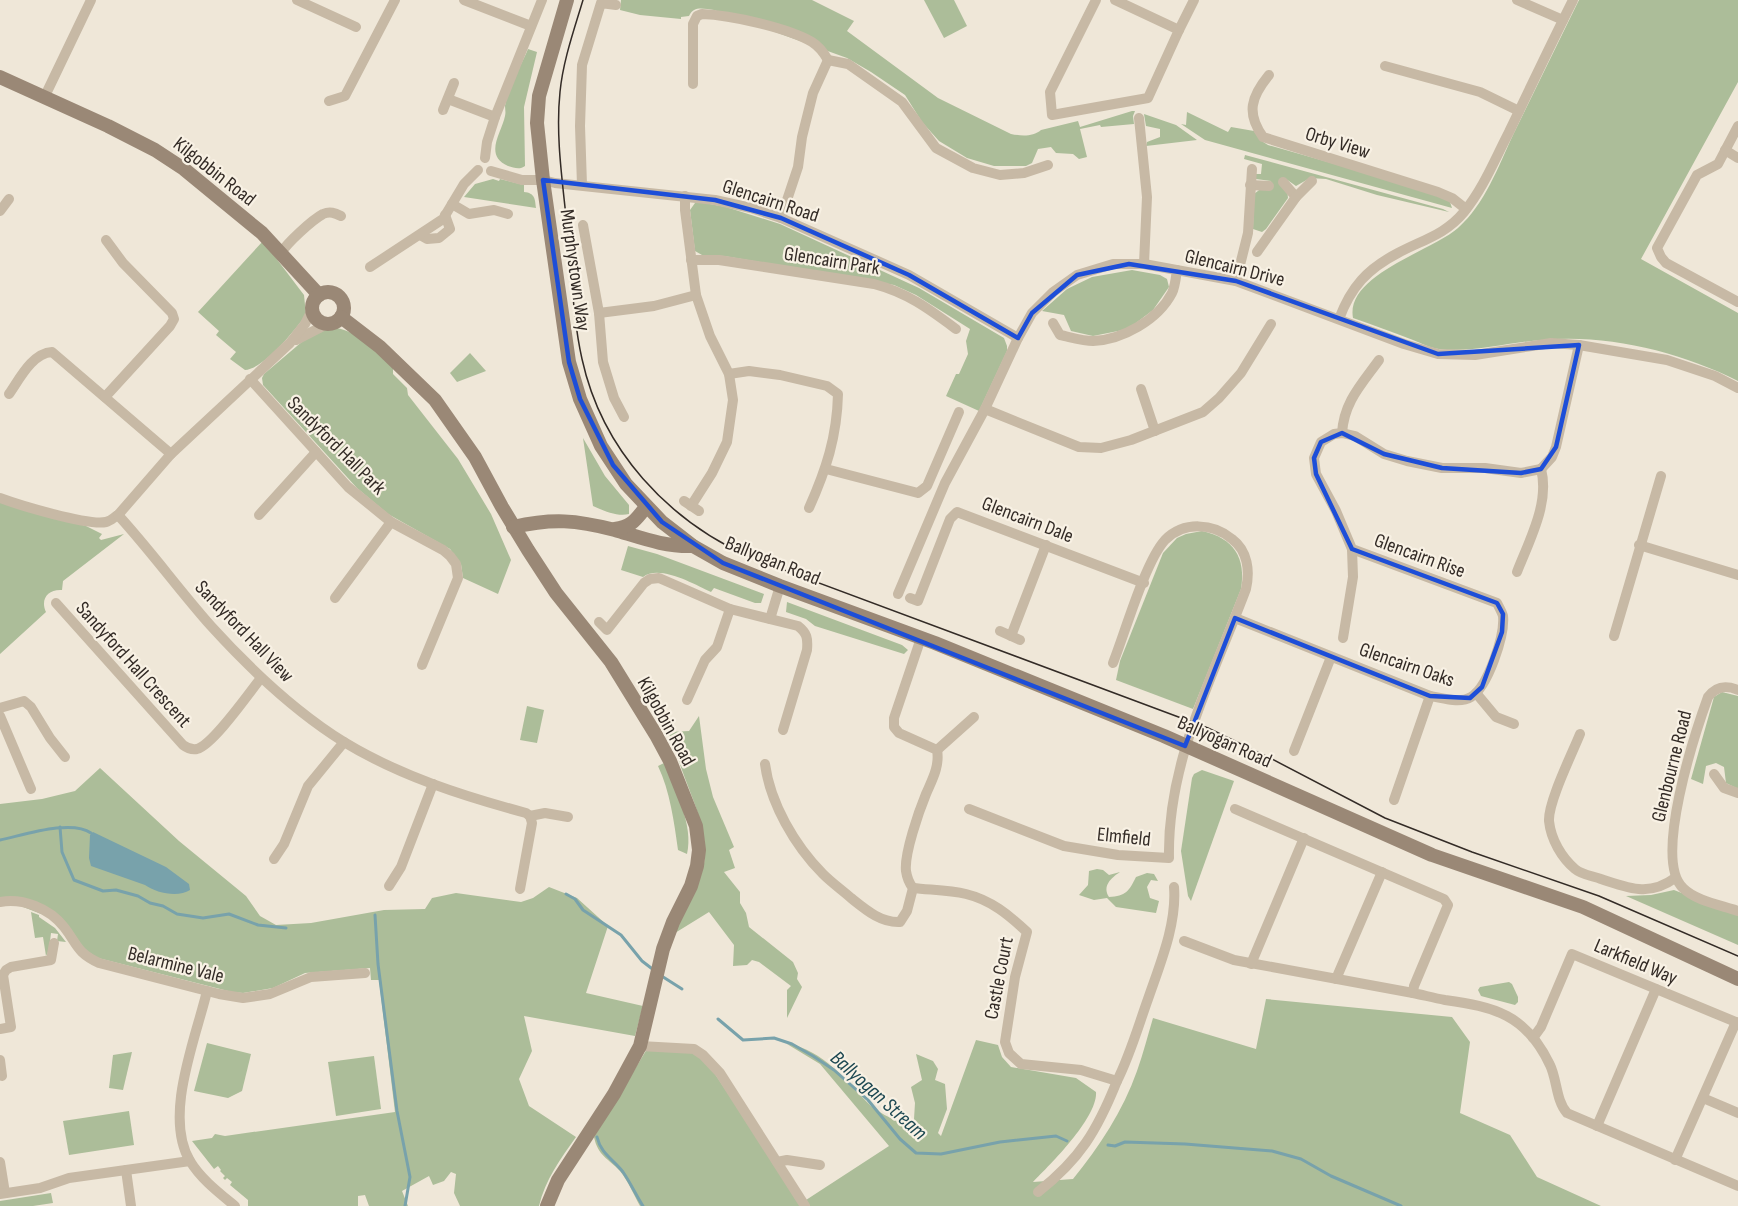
<svg xmlns="http://www.w3.org/2000/svg" width="1738" height="1206" font-family="'Sofia Sans Condensed',sans-serif">
<style>
.green{fill:#acbd99}
.water{fill:#78a2ab}
.lines{fill:none;stroke-linecap:round;stroke-linejoin:round}
.stream{stroke:#78a2ab;stroke-width:3}
.street{stroke:#c7b9a5;stroke-width:10}
.secondary{stroke:#9a8876;stroke-width:14}
.tram{stroke:#332b26;stroke-width:1.5}
.marked{fill:none;stroke:#1d4ed8;stroke-width:4.5;stroke-linejoin:round}
.labels{text-anchor:middle;stroke-width:4.5;stroke-linejoin:round;paint-order:stroke}
.street-label{font-size:20px;fill:#332b26;stroke:#f8f1e4}
.water-label{font-size:21px;font-style:italic;fill:#1d4852;stroke:#f8f1e4}
</style>
<rect width="100%" height="100%" fill="#efe7d8"/>
<g class="green">
<path d="M621,0H812L854,21L847,31L938,98L1011,134C1021,136 1033,137 1041,130L1078,121L1080,127L1132,111H1135L1133,116L1134,124L1101,127L1100,125L1080,129L1087,157L1079,159L1073,154L1056,153L1051,147L1038,149L1032,163L1026,166H994L967,158L939,141L922,122L905,95L871,72L847,58L714,10C704,9 694,5 689,16L681,17V19L640,15L620,10Z"/>
<path d="M924,0H954L967,26L944,38Z"/>
<path d="M1579,0H1738V82L1641,259L1738,313V381C1680,352 1608,334 1543,340C1509,342 1473,353 1439,349C1430,348 1421,343 1413,340C1393,332 1373,325 1353,318C1345,275 1432,251 1458,228C1485,204 1498,167 1513,135C1535,90 1557,45 1579,0Z"/>
<path d="M528,49L537,52L524,107L525,166C520,170 514,168 508,166C483,155 502,132 505,116C506,112 505,109 505,106C508,87 521,66 528,49Z"/>
<path d="M1187,112L1228,132L1231,127L1254,131L1260,140L1268,145L1440,194L1450,202L1452,208L1205,140L1181,124L1186,125Z"/>
<path d="M1144,114L1176,125L1197,140L1146,146L1147,142L1160,137V129L1146,126Z"/>
<path d="M1245,155L1443,209L1449,212L1377,195L1326,179L1310,178L1296,186L1286,179L1288,198L1266,229L1262,232L1253,229L1254,194L1271,181L1256,179L1254,174H1261L1262,164L1244,159Z"/>
<path d="M493,179L499,181L500,179L524,185V192C535,193 535,199 536,208L464,197L475,184Z"/>
<path d="M699,202L726,207L780,224L919,288L1004,338L1007,346V351L979,411L946,396L956,374H959L968,354L966,341L970,329L916,295L894,285L724,256L702,255L695,251L690,210L695,203Z"/>
<path d="M263,241L304,295L306,315C294,331 265,368 245,370L230,359L236,352L216,335L219,331L198,312Z"/>
<path d="M1132,270L1160,275L1167,279L1169,287L1153,310L1128,329L1093,336L1071,331L1064,315L1042,311L1067,289L1092,277Z"/>
<path d="M336,328C358,331 378,352 393,367V374L407,388L408,395L458,459L491,514L511,560L498,594L463,578L461,564L450,549L388,514L357,488L263,385L262,378L264,374L310,335L323,329Z"/>
<path d="M470,353L486,371L457,382L450,373Z"/>
<path d="M583,438L605,476L629,505V514C618,517 604,511 593,506Z"/>
<path d="M0,502L86,526L102,534L99,538L101,540L124,534L63,581L62,590C48,589 40,599 46,612L0,654Z"/>
<path d="M1202,531C1234,538 1246,558 1241,589L1193,709L1116,680L1120,661L1163,553L1177,538L1186,534Z"/>
<path d="M628,546L657,554L764,594L761,603H755L714,588L711,592C694,584 659,564 643,577L621,570Z"/>
<path d="M787,602L902,645L908,650L904,654L815,626L806,619L786,612Z"/>
<path d="M1722,692L1738,696V789L1726,783L1724,767L1716,763L1706,766L1703,784L1691,779L1714,697Z"/>
<path d="M527,706L544,710L537,743L520,740Z"/>
<path d="M699,716L706,769L713,797L734,847L729,850L735,868L724,872L740,892V903L746,913L749,927L793,962L798,973L797,979L802,987L787,1018V990L791,986L759,962L752,960L747,965L733,966L734,945L709,912L675,933L704,864C710,826 686,789 677,754C674,746 670,740 669,732L689,731Z"/>
<path d="M664,763C675,788 694,826 687,854L678,850C674,822 670,791 658,766Z"/>
<path d="M100,768L179,841L246,896L260,916L276,925L311,923L384,910L425,909L432,898L456,893L521,902L533,898L549,887L577,898L608,926L586,993L643,1006L635,1036L524,1016L532,1051L519,1079L529,1106L576,1137C561,1158 545,1180 539,1206H460L454,1193L456,1174L451,1172L444,1181L433,1185L429,1176L402,1191L408,1206H369L365,1195L358,1196V1206H248V1200L230,1185L232,1182L227,1178L225,1180L223,1178L225,1176L220,1171L221,1170L218,1166L214,1169L192,1141L212,1138L215,1134L225,1136L395,1112L379,980H371L370,968L305,973L273,988L243,993L232,992L98,958L85,950L67,924L0,898V804L42,799L75,791Z"/>
<path d="M1202,770L1234,781L1191,901L1188,896L1181,851L1192,778L1194,774Z"/>
<path d="M1097,869L1103,870L1109,875L1120,872C1111,878 1102,886 1109,897C1126,896 1129,891 1136,877L1147,873L1154,874L1158,881L1151,880L1147,887L1150,898L1159,901L1156,913L1116,907L1107,898L1094,900L1079,895L1088,885L1089,871Z"/>
<path d="M1674,890L1738,915V945L1626,896L1651,895Z"/>
<path d="M31,912L39,915V917L55,928L66,942L57,941L58,934L51,933L49,950L46,956L43,937L35,938Z"/>
<path d="M1509,982L1512,984L1518,997V1002L1515,1005L1481,996L1478,990L1480,987Z"/>
<path d="M1266,999L1452,1017L1470,1042L1460,1113L1510,1135L1537,1177L1601,1206H810L806,1200L889,1146L820,1064L787,1044C823,1049 847,1082 871,1106C879,1113 890,1117 899,1123L914,1119L915,1103L911,1087L922,1080L916,1054L933,1061L938,1069L935,1080L945,1084L947,1109L938,1133L941,1136L976,1040L998,1045L1002,1057L1011,1067L1076,1078L1096,1092C1098,1117 1051,1164 1033,1182L1073,1179C1099,1147 1123,1111 1137,1071C1143,1054 1148,1035 1153,1018L1256,1049Z"/>
<path d="M207,1043L251,1054L242,1091L228,1098L194,1091Z"/>
<path d="M647,1049L695,1052L707,1062L803,1206H640C634,1195 628,1181 620,1171C608,1158 598,1156 594,1137Z"/>
<path d="M132,1052L123,1090L109,1088L113,1055Z"/>
<path d="M374,1056L381,1109L336,1116L328,1062Z"/>
<path d="M129,1111L134,1145L69,1155L63,1121Z"/>
<path d="M51,1193L53,1203L33,1206H0V1201Z"/>
</g>
<path class="water" d="M93,832L166,867L189,884L190,890C178,898 156,893 145,885L91,866L89,858L90,835Z"/>
<g class="lines">
<g class="stream">
<path d="M60,827L62,852L74,880L103,891L116,890L138,896L150,903L163,906L177,914L203,918L229,914L258,925L286,928"/>
<path d="M0,840C24,835 71,819 91,833"/>
<path d="M566,894L575,899L583,910L621,935L642,961L655,971"/>
<path d="M375,915L378,964L397,1111L410,1177L405,1206"/>
<path d="M660,975L682,989"/>
<path d="M718,1019L743,1040L774,1038L792,1044L813,1056L834,1070L868,1100L900,1139L916,1153L941,1154L1000,1142L1056,1136L1067,1141"/>
<path d="M597,1137C601,1154 613,1159 623,1172C630,1182 636,1195 643,1206"/>
<path d="M1108,1145L1115,1146L1125,1142L1185,1144L1272,1151L1301,1159L1331,1176L1401,1206"/>
</g>
<g class="street">
<path d="M297,0L356,27"/>
<path d="M464,0L531,26"/>
<path d="M1096,0L1050,92L1052,115L1148,98L1179,30"/>
<path d="M1115,0L1179,30L1194,0"/>
<path d="M1517,0L1563,20"/>
<path d="M828,60L848,64L902,102L936,148L973,168L1000,175L1024,173L1048,165"/>
<path d="M1385,66L1480,92L1519,111"/>
<path d="M1269,75C1251,97 1246,113 1263,137L1438,192L1452,198L1466,209"/>
<path d="M693,84V24L697,16L702,14C731,15 788,28 812,42C820,47 824,53 828,60"/>
<path d="M44,98L91,0"/>
<path d="M448,99L495,117"/>
<path d="M329,101L345,96L395,0"/>
<path d="M443,110L454,83"/>
<path d="M1139,118L1147,197L1144,264"/>
<path d="M1738,126L1718,164L1697,175L1657,248L1661,257L1666,263L1738,302"/>
<path d="M1725,150L1738,158"/>
<path d="M485,158L487,142L495,117L542,0"/>
<path d="M491,171L522,180H543L555,183L715,200L751,208L781,218L909,275L1018,338"/>
<path d="M1283,182L1296,197"/>
<path d="M582,185L580,126L582,65L601,3L616,5"/>
<path d="M1250,185L1269,186"/>
<path d="M685,196V210L696,295L710,336L729,374L733,400L727,442L712,473L691,506"/>
<path d="M452,204L469,214L494,210L508,214"/>
<path d="M0,211L9,199"/>
<path d="M781,218L798,167L802,137L813,93L828,60"/>
<path d="M583,225L599,313L603,362L614,398L624,417"/>
<path d="M420,235L427,239L439,238L450,229L445,215"/>
<path d="M1257,252L1296,197L1312,181"/>
<path d="M281,253C287,243 312,220 323,214C330,211 335,213 341,216"/>
<path d="M691,260H719L874,284C908,293 929,309 956,329"/>
<path d="M370,267L443,219L464,184L478,170"/>
<path d="M1236,281L1248,233L1252,169"/>
<path d="M599,313L654,306L696,295"/>
<path d="M1339,319C1351,287 1367,269 1398,253C1422,240 1445,235 1464,212C1483,189 1495,159 1509,132C1530,88 1551,44 1573,0"/>
<path d="M1053,323L1060,335C1070,337 1083,341 1093,341C1122,340 1158,320 1172,293C1175,287 1176,277 1177,270"/>
<path d="M296,340L329,323"/>
<path d="M729,374L749,371L780,375L827,386L838,394C837,437 826,470 809,508"/>
<path d="M250,379L348,487L391,522L443,550L450,556L456,564L458,578L422,665"/>
<path d="M1141,389L1155,431"/>
<path d="M9,394C19,380 32,353 52,352L171,454"/>
<path d="M105,397L170,326L174,319L172,313L123,263L106,240"/>
<path d="M985,409L1079,447L1101,448L1131,440L1203,412L1219,398L1241,373L1271,324"/>
<path d="M1342,433C1344,402 1361,385 1379,360"/>
<path d="M826,469L918,493L927,486L959,412"/>
<path d="M1541,469L1552,457L1556,447L1579,345"/>
<path d="M0,498C19,505 88,526 106,522C111,521 114,517 118,515L171,454L290,343L305,324L312,310"/>
<path d="M684,501L699,511"/>
<path d="M118,515C151,551 179,590 211,626C251,670 294,711 344,742C400,776 463,796 526,813L530,816"/>
<path d="M259,515L316,452"/>
<path d="M1639,545L1738,575"/>
<path d="M1517,572C1529,541 1550,503 1541,469"/>
<path d="M898,594L945,483L985,409L1018,338L1032,313L1053,292L1077,275L1113,264H1144L1236,281L1404,344L1438,354L1475,355L1551,343L1579,345L1667,360L1715,376L1738,388"/>
<path d="M335,598L391,522"/>
<path d="M910,598L918,601L950,519L957,512L1144,583"/>
<path d="M56,603L183,745C187,748 191,750 197,749C213,745 249,693 261,678"/>
<path d="M1235,618L1430,696C1443,698 1460,704 1471,697C1488,687 1505,635 1503,616C1502,612 1499,607 1497,603L1352,549L1336,511L1316,474L1314,458L1321,442L1334,434L1342,433L1355,436L1384,454L1407,461L1442,468H1485L1521,473L1541,469"/>
<path d="M770,619L780,586"/>
<path d="M599,622L607,630L644,583L650,579L659,578L730,609L798,626C807,633 808,638 807,650L783,730"/>
<path d="M1000,631L1020,640"/>
<path d="M1011,636L1046,545"/>
<path d="M1614,636L1661,476"/>
<path d="M1343,638L1353,577L1352,549"/>
<path d="M1738,690C1726,685 1716,686 1708,697C1695,733 1653,860 1683,888C1696,901 1721,905 1738,911"/>
<path d="M1476,693L1496,717L1514,724"/>
<path d="M687,700L705,660L717,647L730,609"/>
<path d="M0,708L24,701L31,707L50,738L65,757"/>
<path d="M0,716L31,789"/>
<path d="M1580,734C1572,754 1548,802 1549,821C1551,840 1562,858 1575,869C1582,875 1593,876 1601,879C1629,888 1649,897 1675,878"/>
<path d="M937,750L974,717"/>
<path d="M1294,751L1331,657"/>
<path d="M765,764C770,803 795,846 823,874C832,883 842,890 851,898C866,910 881,923 900,922L907,911L913,888"/>
<path d="M1714,774L1724,788L1738,793"/>
<path d="M1394,800L1430,696"/>
<path d="M969,809L1064,846L1118,855L1169,858C1167,762 1213,677 1246,589C1250,571 1248,551 1232,539C1213,523 1184,521 1165,540C1145,562 1125,633 1113,663"/>
<path d="M1235,809L1444,899L1448,905L1414,986L1413,993C1423,995 1434,998 1445,1000C1494,1007 1526,1014 1550,1065C1557,1079 1556,1101 1567,1113L1738,1186"/>
<path d="M530,816L545,813L568,817"/>
<path d="M274,859L284,844L308,786L344,742"/>
<path d="M389,886L401,867L433,784"/>
<path d="M913,888C930,890 949,890 966,894C991,900 1009,915 1027,932L1015,977L1005,1042L1009,1053L1021,1064L1081,1070L1117,1081C1130,1055 1138,1027 1148,999C1160,964 1177,924 1174,887"/>
<path d="M913,888C909,883 907,878 906,871C904,854 919,811 926,794C932,780 940,766 937,750L899,733L894,727V718L921,638"/>
<path d="M520,889L532,823L530,816"/>
<path d="M0,902C23,898 49,908 64,927C78,945 76,952 99,963L219,994L243,998L270,994L311,977L365,973"/>
<path d="M1184,941L1234,960L1413,993"/>
<path d="M1251,964L1304,838"/>
<path d="M1336,979L1382,872"/>
<path d="M207,991C196,1038 163,1116 190,1161C201,1179 218,1192 235,1206"/>
<path d="M0,1029L11,1027L3,975L6,970L11,967L51,960L54,943"/>
<path d="M1533,1038L1541,1027L1572,954L1738,1023"/>
<path d="M640,1046L694,1049L703,1055L720,1073L805,1206"/>
<path d="M0,1060L2,1076"/>
<path d="M1703,1098L1738,1113"/>
<path d="M1597,1126L1656,989"/>
<path d="M1675,1160L1736,1022"/>
<path d="M0,1162L5,1193"/>
<path d="M777,1162L787,1160L820,1165"/>
<path d="M126,1170L131,1206"/>
<path d="M1038,1192C1080,1159 1097,1131 1117,1081"/>
<path d="M0,1194L40,1188L69,1178L190,1161"/>
</g>
<g class="secondary">
<path d="M567,0L539,96L537,123L543,180L569,362L580,399L601,446L626,484L662,522L693,546L723,563L780,586L935,643L1164,736L1432,855L1583,907L1738,979"/>
<path d="M0,77L108,126L155,150L184,169L262,233L319,295"/>
<circle cx="328" cy="308" r="16"/>
<path d="M341,317L380,347L435,400L475,457L502,507L528,550L556,593L611,662L656,735L670,761L696,826L699,850L697,866L691,886L673,922L663,949L640,1046L614,1094L558,1180L547,1206"/>
<path d="M513,527C553,518 576,520 615,530C642,538 665,547 693,546"/>
<path d="M615,529C633,526 635,520 646,507"/>
</g>
<path class="tram" d="M583,0C574,30 563,61 560,92C555,140 564,190 568,237C572,277 573,319 582,359C602,450 668,521 752,558L1208,728L1270,758L1385,818L1472,852L1599,896L1738,956"/>
</g>
<path class="marked" d="M543,180L715,200L781,218L909,275L1018,338L1032,313L1077,275L1129,264L1236,281L1438,354L1579,345L1556,447L1541,469L1521,473L1442,468L1384,454L1342,433L1321,442L1314,458L1316,474L1352,549L1497,603L1503,614L1502,632L1482,687L1470,698L1430,696L1235,618L1185,746L723,563L662,522L613,465L580,399L569,362Z"/>
<g class="labels">
<g class="street-label">
<text transform="translate(1338 142) rotate(17)" y="7">Orby View</text>
<text transform="translate(215 171) rotate(38)" y="7">Kilgobbin Road</text>
<text transform="translate(771 200) rotate(18)" y="7">Glencairn Road</text>
<text transform="translate(832 260) rotate(9)" y="7">Glencairn Park</text>
<text transform="translate(1235 267) rotate(14)" y="7">Glencairn Drive</text>
<text transform="translate(576 270) rotate(82)" y="7">Murphystown Way</text>
<text transform="translate(337 445) rotate(45)" y="7">Sandyford Hall Park</text>
<text transform="translate(1028 519) rotate(21)" y="7">Glencairn Dale</text>
<text transform="translate(1420 555) rotate(20)" y="7">Glencairn Rise</text>
<text transform="translate(773 560) rotate(22)" y="7">Ballyogan Road</text>
<text transform="translate(245 631) rotate(46)" y="7">Sandyford Hall View</text>
<text transform="translate(134 664) rotate(48)" y="7">Sandyford Hall Crescent</text>
<text transform="translate(1407 664) rotate(19)" y="7">Glencairn Oaks</text>
<text transform="translate(667 721) rotate(61)" y="7">Kilgobbin Road</text>
<text transform="translate(1225 741) rotate(24)" y="7">Ballyogan Road</text>
<text transform="translate(1671 766) rotate(-76)" y="7">Glenbourne Road</text>
<text transform="translate(1124 836) rotate(6)" y="7">Elmfield</text>
<text transform="translate(1636 961) rotate(23)" y="7">Larkfield Way</text>
<text transform="translate(176 964) rotate(14)" y="7">Belarmine Vale</text>
<text transform="translate(998 978) rotate(-79)" y="7">Castle Court</text>
</g>
<g class="water-label">
<text transform="translate(879 1095) rotate(42)" y="7">Ballyogan Stream</text>
</g>
</g>
</svg>
